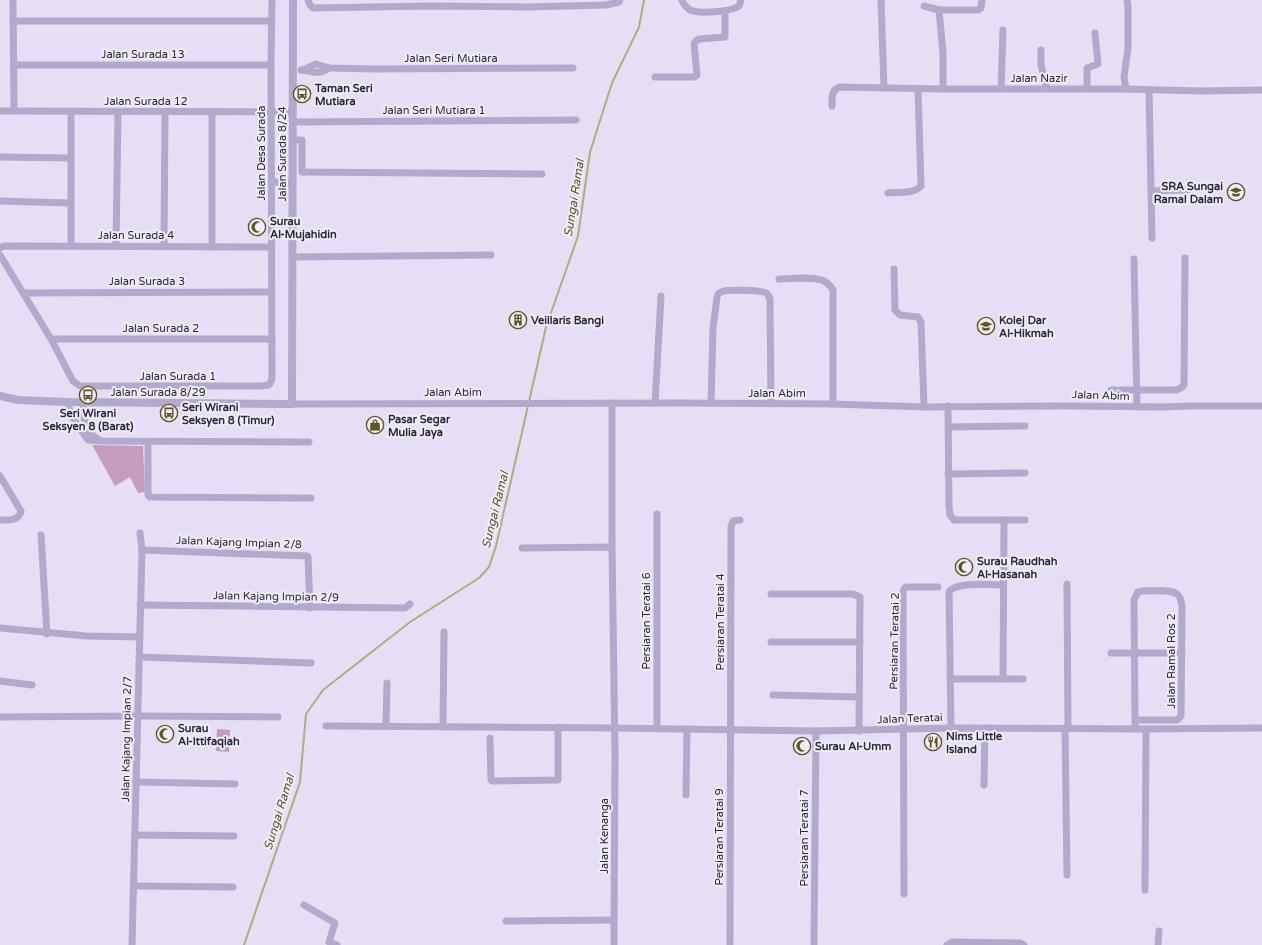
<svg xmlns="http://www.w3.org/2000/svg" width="1262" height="945" font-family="'Varela Round',sans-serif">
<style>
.green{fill:#c49dbe}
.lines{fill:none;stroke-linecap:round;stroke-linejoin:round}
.stream{stroke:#b3ab7b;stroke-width:2}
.minor{stroke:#b3a9cd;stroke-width:7}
.tertiary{stroke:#b3a9cd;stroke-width:8}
.labels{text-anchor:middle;stroke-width:4;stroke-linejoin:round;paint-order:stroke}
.street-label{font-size:11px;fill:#2b293a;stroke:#f1ebfb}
.poi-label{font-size:11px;font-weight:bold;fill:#2b293a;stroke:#f1ebfb;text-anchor:start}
.water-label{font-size:12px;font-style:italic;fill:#5e571c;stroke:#f1ebfb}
</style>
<rect width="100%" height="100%" fill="#e6def4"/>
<g class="green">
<path d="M92,445L143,446L145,492L138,493L130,477L115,486Z"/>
<path d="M217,729L230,730L229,752L216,751Z"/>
</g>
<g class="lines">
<path class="stream" d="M244,945L300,782L306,714L323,690L410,622L479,578L489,567L496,546L546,327L578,236L590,152L612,83L639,27L644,0"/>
<g class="minor">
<path d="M13,0L14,111"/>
<path d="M308,0L310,5L313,8L431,6L529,7L606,5L619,2L620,0"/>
<path d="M682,0C683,4 686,7 690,10C699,14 731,12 739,6L741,0"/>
<path d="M881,0L884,88"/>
<path d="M924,6L939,10L943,53V89"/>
<path d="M939,10H978L981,8L982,0"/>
<path d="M13,21H272"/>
<path d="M1041,50V65L1047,89"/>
<path d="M14,65H271"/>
<path d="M301,70C313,71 317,76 329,68"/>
<path d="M303,70L316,64L329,68L375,69L573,68"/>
<path d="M655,77H694L697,75L694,44L696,41L699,39L725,37V11"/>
<path d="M1001,89L1003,30"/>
<path d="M1087,89V68L1098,64L1095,33"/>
<path d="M1126,89L1124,77L1128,48V6L1127,0"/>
<path d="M1149,90L1152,238"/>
<path d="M832,106C832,98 831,91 839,87L943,89H1126L1202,91L1262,90"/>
<path d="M0,111L293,112"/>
<path d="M71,112V246"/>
<path d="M293,122L576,120"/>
<path d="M293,140H302V172L542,174"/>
<path d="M0,157L71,158"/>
<path d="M272,182L293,183"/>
<path d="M1151,191L1188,190"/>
<path d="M888,193C897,192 915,194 921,186L918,89"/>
<path d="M0,201L71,203"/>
<path d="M116,246L118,112"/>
<path d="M164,246L165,112"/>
<path d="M212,247V112"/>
<path d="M0,248L4,246L272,247"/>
<path d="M0,255L51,339L73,381L80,386H261L269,385L272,379L271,65L272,0"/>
<path d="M292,257L491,255"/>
<path d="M1134,259L1137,407"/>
<path d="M894,269L895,310L900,315L918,317L921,322L924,407"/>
<path d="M779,279C792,279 813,276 824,281C828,283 831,287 833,290V404"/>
<path d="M23,293L272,292"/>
<path d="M51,339H272"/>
<path d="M1111,390H1176L1181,388L1184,385L1185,258"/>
<path d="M67,402L73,418L88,440L102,441L309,442"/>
<path d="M83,403C83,419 84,431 99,440"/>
<path d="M612,403V547"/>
<path d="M655,403L661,296"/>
<path d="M711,403L713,328L717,297C718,294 718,293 721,292C726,289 762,290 766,293C769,295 770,298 770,301L771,404"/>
<path d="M292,404L680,403L833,404L924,407L1068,406L1163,407L1190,406H1262"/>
<path d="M948,406L949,506L950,515L954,520H1025"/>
<path d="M949,427L1025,426"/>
<path d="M148,442V495L150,497L311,498"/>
<path d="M948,474L1025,473"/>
<path d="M0,476L21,511C19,521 9,520 0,520"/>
<path d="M657,514V729"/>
<path d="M41,535L47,634"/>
<path d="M522,548L612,547L615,754L614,945"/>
<path d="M142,550L307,556L308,557L310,608"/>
<path d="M1067,584L1068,728"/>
<path d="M771,594H853L860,597L859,731"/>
<path d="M140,605L405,608L410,604"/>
<path d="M0,628L86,636L140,637"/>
<path d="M771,642H860"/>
<path d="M1111,653H1182"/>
<path d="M139,657L311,663"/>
<path d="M951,679H1023"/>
<path d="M1003,679L1004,520"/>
<path d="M0,681L32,685"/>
<path d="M773,695L859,697"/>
<path d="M0,717L137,716L278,717"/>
<path d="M1135,720H1177L1181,716L1182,606C1181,602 1181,597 1177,594C1171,589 1151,591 1142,591L1138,592L1134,600L1135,720V729"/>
<path d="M326,726L614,728L816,731L951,728L1146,729L1262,728"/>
<path d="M386,726L387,683"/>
<path d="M443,726L444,632"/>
<path d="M951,728L949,592C955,581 992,585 1003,585"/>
<path d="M1065,728L1067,875"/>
<path d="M490,738L491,780L492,781L558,780V727"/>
<path d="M136,782L235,784"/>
<path d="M984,785L985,728"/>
<path d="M686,795L687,729"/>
<path d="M135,835L234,836"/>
<path d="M134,886L233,887"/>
<path d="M1145,890L1146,729"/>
<path d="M904,894L903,592L904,589L906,587H938"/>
<path d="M304,905L335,923L329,942L337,945"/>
<path d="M506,921L614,920"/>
<path d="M132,945L142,550L140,533"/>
<path d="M730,945L731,527L733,521L740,520"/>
<path d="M814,945L816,731"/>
<path d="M947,945L952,942L1020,943L1024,945"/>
<path d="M1158,945L1159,931"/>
</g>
<path class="tertiary" d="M0,396L18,400L67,402L292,404L293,0"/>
</g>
<defs>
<symbol id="bus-ring" viewBox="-11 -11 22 22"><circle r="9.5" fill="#f1ebfb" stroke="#5e571c" stroke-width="1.5"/><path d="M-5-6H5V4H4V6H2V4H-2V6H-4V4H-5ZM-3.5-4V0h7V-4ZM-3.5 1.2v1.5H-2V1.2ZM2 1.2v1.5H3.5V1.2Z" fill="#5e571c"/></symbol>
<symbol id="school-ring" viewBox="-11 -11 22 22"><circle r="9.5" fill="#f1ebfb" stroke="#5e571c" stroke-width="1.5"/><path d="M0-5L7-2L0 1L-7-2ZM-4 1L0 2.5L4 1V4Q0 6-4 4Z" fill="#5e571c"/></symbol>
<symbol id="mosque-ring" viewBox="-11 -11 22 22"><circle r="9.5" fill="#f1ebfb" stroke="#5e571c" stroke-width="1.5"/><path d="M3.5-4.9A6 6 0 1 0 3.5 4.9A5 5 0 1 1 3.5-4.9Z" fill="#5e571c"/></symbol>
<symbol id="building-ring" viewBox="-11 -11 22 22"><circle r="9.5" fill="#f1ebfb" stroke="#5e571c" stroke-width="1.5"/><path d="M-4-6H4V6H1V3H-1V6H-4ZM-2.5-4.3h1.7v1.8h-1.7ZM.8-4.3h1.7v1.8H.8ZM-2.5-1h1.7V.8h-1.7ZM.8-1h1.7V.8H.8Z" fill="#5e571c"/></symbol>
<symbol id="university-ring" viewBox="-11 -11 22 22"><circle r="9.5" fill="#f1ebfb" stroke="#5e571c" stroke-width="1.5"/><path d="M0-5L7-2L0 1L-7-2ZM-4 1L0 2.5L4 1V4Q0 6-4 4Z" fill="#5e571c"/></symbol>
<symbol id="shop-ring" viewBox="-11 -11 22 22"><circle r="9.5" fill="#f1ebfb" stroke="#5e571c" stroke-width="1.5"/><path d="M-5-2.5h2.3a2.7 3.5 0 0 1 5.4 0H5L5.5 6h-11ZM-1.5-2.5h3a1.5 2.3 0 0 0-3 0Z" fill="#5e571c"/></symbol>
<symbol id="restaurant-ring" viewBox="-11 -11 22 22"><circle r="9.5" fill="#f1ebfb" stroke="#5e571c" stroke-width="1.5"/><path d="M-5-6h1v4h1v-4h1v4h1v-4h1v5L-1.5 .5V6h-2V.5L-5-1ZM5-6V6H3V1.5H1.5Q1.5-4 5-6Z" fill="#5e571c"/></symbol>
</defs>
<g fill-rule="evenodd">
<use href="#bus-ring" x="292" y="84" width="20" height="20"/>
<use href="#school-ring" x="1226" y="182" width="20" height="20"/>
<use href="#mosque-ring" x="247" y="217" width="20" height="20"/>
<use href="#building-ring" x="508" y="310" width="20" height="20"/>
<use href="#university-ring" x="976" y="316" width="20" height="20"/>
<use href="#bus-ring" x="78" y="385" width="20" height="20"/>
<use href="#bus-ring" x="159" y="403" width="20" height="20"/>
<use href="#shop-ring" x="365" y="415" width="20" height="20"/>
<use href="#mosque-ring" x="954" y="557" width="20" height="20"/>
<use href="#mosque-ring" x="155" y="724" width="20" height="20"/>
<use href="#restaurant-ring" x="923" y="732" width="20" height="20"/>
<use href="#mosque-ring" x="792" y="736" width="20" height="20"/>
</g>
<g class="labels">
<g class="street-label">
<text x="143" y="58">Jalan Surada 13</text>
<text x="451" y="62">Jalan Seri Mutiara</text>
<text x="1039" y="82">Jalan Nazir</text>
<text x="146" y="105">Jalan Surada 12</text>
<text x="434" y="114">Jalan Seri Mutiara 1</text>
<text transform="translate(261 153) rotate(-90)" y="4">Jalan Desa Surada</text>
<text transform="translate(282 154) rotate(-90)" y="4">Jalan Surada 8/24</text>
<text x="136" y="239">Jalan Surada 4</text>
<text x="147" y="285">Jalan Surada 3</text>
<text x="161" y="332">Jalan Surada 2</text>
<text x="178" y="380">Jalan Surada 1</text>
<text x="158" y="396">Jalan Surada 8/29</text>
<text x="453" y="396">Jalan Abim</text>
<text x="777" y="397">Jalan Abim</text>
<text transform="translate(1101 395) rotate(2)" y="4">Jalan Abim</text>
<text transform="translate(239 542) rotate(2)" y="4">Jalan Kajang Impian 2/8</text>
<text transform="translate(276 596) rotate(1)" y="4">Jalan Kajang Impian 2/9</text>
<text transform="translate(646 621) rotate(-90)" y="4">Persiaran Teratai 6</text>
<text transform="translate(720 622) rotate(-90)" y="4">Persiaran Teratai 4</text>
<text transform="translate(894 641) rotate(-89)" y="4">Persiaran Teratai 2</text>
<text transform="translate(1171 661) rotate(-90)" y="4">Jalan Ramal Ros 2</text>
<text transform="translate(910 718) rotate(-2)" y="4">Jalan Teratai</text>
<text transform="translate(126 739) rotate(-89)" y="4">Jalan Kajang Impian 2/7</text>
<text transform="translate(604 836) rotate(-90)" y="4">Jalan Kenanga</text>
<text transform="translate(719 837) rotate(-90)" y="4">Persiaran Teratai 9</text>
<text transform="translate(804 838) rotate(-90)" y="4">Persiaran Teratai 7</text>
</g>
<g class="poi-label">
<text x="315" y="92">Taman Seri<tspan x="315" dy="13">Mutiara</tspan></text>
<text x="1223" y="190" text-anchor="end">SRA Sungai<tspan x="1223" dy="13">Ramal Dalam</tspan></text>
<text x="270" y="225">Surau<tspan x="270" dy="13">Al-Mujahidin</tspan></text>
<text x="531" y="324">Veillaris Bangi</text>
<text x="999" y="324">Kolej Dar<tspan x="999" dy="13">Al-Hikmah</tspan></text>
<text x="182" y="411">Seri Wirani<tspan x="182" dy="13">Seksyen 8 (Timur)</tspan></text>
<text x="88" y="417" text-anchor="middle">Seri Wirani<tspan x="88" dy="13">Seksyen 8 (Barat)</tspan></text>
<text x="388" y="423">Pasar Segar<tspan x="388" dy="13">Mulia Jaya</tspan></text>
<text x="977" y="565">Surau Raudhah<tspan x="977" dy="13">Al-Hasanah</tspan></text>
<text x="178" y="732">Surau<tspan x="178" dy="13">Al-Ittifaqiah</tspan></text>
<text x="946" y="740">Nims Little<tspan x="946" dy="13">Island</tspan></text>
<text x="815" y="750">Surau Al-Umm</text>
</g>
<g class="water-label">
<text transform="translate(574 198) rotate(-81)" y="4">Sungai Ramal</text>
<text transform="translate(495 510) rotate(-76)" y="4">Sungai Ramal</text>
<text transform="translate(279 812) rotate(-73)" y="4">Sungai Ramal</text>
</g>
</g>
</svg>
